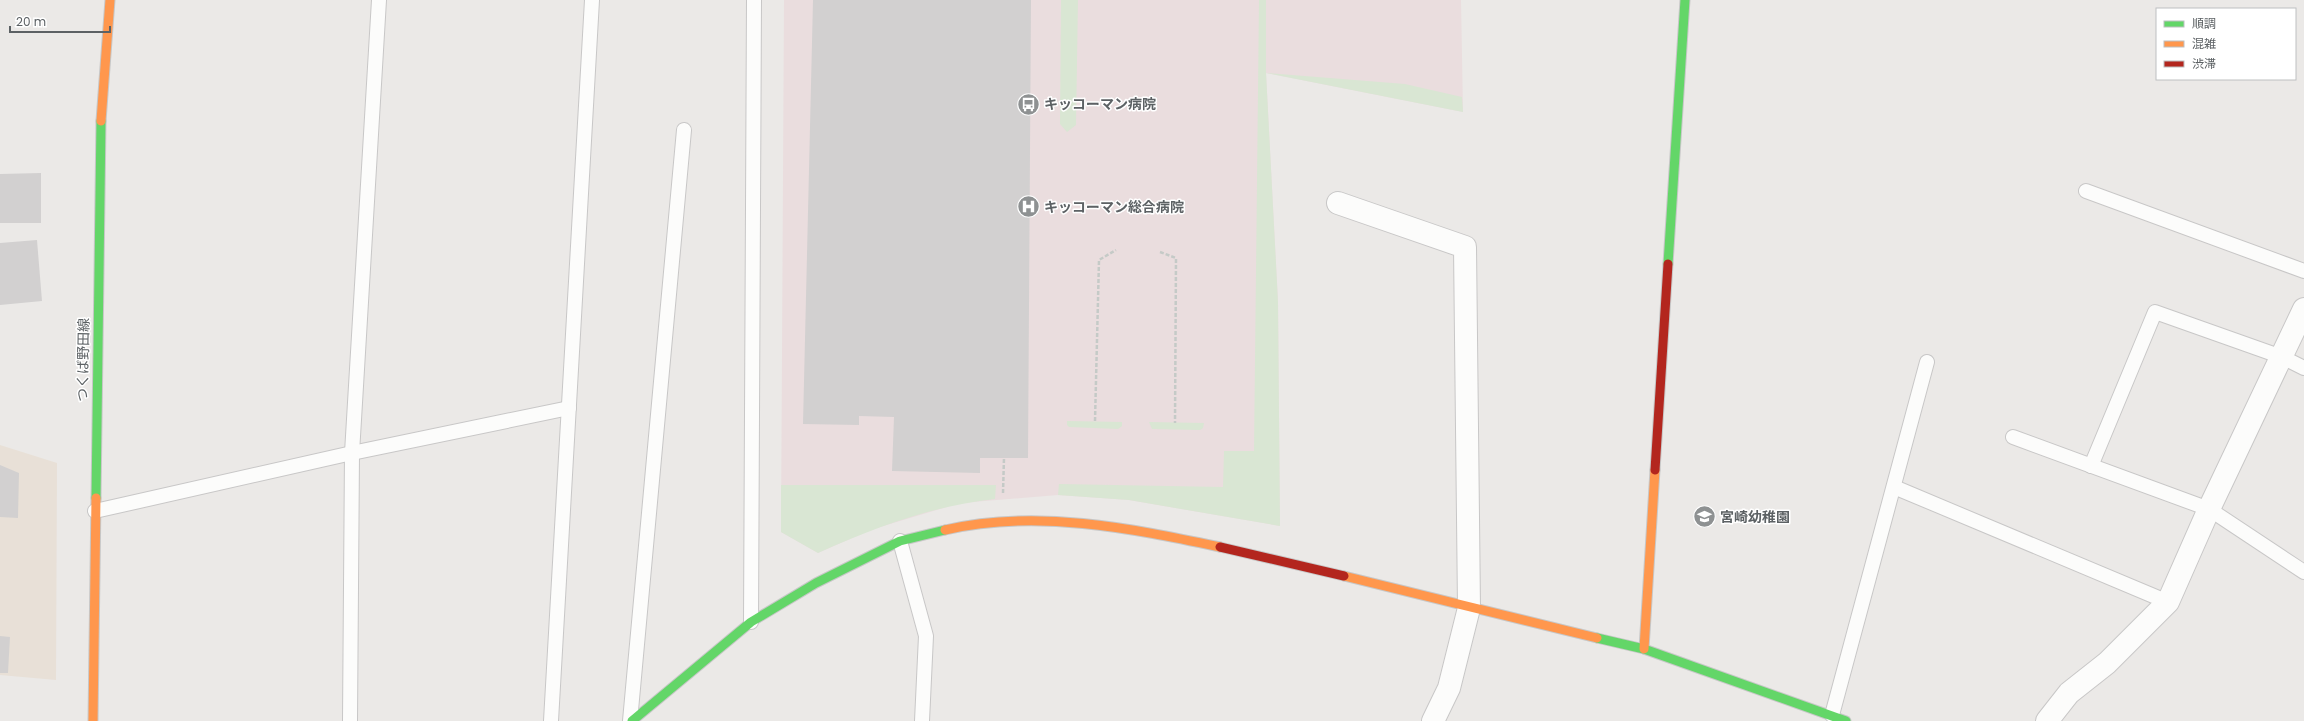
<svg xmlns="http://www.w3.org/2000/svg" width="2304" height="721" font-family="Poppins,'Noto Sans JP',sans-serif">
<style>
.commercial{fill:#e8e0d7}
.medical{fill:#eaddde}
.green{fill:#d9e6d3}
.building{fill:#d2d0d0}
.lines{fill:none;stroke-linecap:round;stroke-linejoin:round}
.lane-casing{stroke:#c8c7c7;stroke-width:16}
.street-casing{stroke:#c8c7c7;stroke-width:24}
.fast-casing{stroke:#c7c7c7;stroke-width:11}
.slow-casing{stroke:#c7c7c7;stroke-width:11}
.jam-casing{stroke:#c7c7c7;stroke-width:11}
.path{stroke:#c5cac7;stroke-width:2.5;stroke-dasharray:4 2;stroke-linecap:butt}
.lane{stroke:#fcfcfb;stroke-width:14}
.street{stroke:#fcfcfb;stroke-width:22}
.fast{stroke:#63d668;stroke-width:9}
.slow{stroke:#ff974d;stroke-width:9}
.jam{stroke:#b3261e;stroke-width:9}
.labels{text-anchor:middle;stroke-width:3;stroke-linejoin:round;paint-order:stroke}
.poi-label{font-size:14px;font-weight:bold;fill:#5c6164;stroke:#fff;text-anchor:start}
.street-label{font-size:14px;fill:#5c6164;stroke:#fff}
</style>
<rect width="100%" height="100%" fill="#ebe9e7"/>
<path class="commercial" d="M0,445L57,463L56,680L0,675Z"/>
<path class="medical" d="M784,0H1461L1463,112L1266,73L1278,302L1280,526L1129,500L1058,495L960,503L870,530L818,553L781,532Z"/>
<g class="green">
<path d="M1061,0H1078L1076,125L1067,132L1060,124Z"/>
<path d="M1259,0H1266V73L1405,84L1462,97L1463,112L1266,73L1278,302L1280,526L1129,500L1058,495L1059,484L1223,487L1224,451H1254Z"/>
<path d="M1067,421L1122,422V426L1118,429L1069,427L1067,425Z"/>
<path d="M1149,422L1204,423L1203,428L1200,430L1152,429Z"/>
<path d="M781,485H996L995,499C932,506 876,527 818,553L781,532Z"/>
</g>
<g class="building">
<path d="M813,0H1031L1028,458H980V473L892,471L894,417L859,416V425L803,424Z"/>
<path d="M41,173V223H0V174Z"/>
<path d="M37,240L42,301L0,305V243Z"/>
<path d="M0,465L19,473L18,518L0,517Z"/>
<path d="M0,636L10,637L8,673H0Z"/>
</g>
<g class="lines">
<defs>
<g id="lane">
<path d="M2086,191L2304,271"/>
<path d="M2013,437L2209,509L2304,572"/>
<path d="M2091,466L2155,312L2282,357L2304,368"/>
<path d="M1894,487L2168,602"/>
<path d="M95,511L352,453L569,408"/>
<path d="M900,541L926,636L922,721"/>
<path d="M751,622L754,0"/>
<path d="M1832,715L1927,362"/>
<path d="M350,721L352,453L379,0"/>
<path d="M551,721L592,0"/>
<path d="M630,721L684,130"/>
</g>
<g id="street">
<path d="M1338,203L1465,247L1469,608L1449,688L1433,721"/>
<path d="M2047,721L2069,693L2107,663L2168,602L2209,509L2304,309"/>
</g>
<g id="fast">
<path d="M1668,264L1685,0"/>
<path d="M96,498L101,121"/>
<path d="M1597,638L1644,649L1846,721"/>
<path d="M632,721L751,622L816,583L900,541L945,530"/>
</g>
<g id="slow">
<path d="M101,121L110,0"/>
<path d="M945,530C1036,509 1130,528 1220,547"/>
<path d="M1344,576L1597,638"/>
<path d="M1644,649L1655,470"/>
<path d="M93,721L96,498"/>
</g>
<g id="jam">
<path d="M1655,470L1668,264"/>
<path d="M1220,547L1344,576"/>
</g>
</defs>
<use href="#lane" class="lane-casing"/>
<use href="#street" class="street-casing"/>
<use href="#fast" class="fast-casing"/>
<use href="#slow" class="slow-casing"/>
<use href="#jam" class="jam-casing"/>
<g class="path">
<path d="M1160,252L1176,258L1175,423"/>
<path d="M1095,421L1099,260L1116,250"/>
<path d="M1003,493L1004,458"/>
</g>
<use href="#lane" class="lane"/>
<use href="#street" class="street"/>
<use href="#fast" class="fast"/>
<use href="#slow" class="slow"/>
<use href="#jam" class="jam"/>
</g>
<defs>
<symbol id="bus-disc" viewBox="-11 -11 22 22"><circle r="9.5" fill="#8e9192" stroke="#fff"/><path d="M-5-6H5V4H4V6H2V4H-2V6H-4V4H-5ZM-3.5-4V0h7V-4ZM-3.5 1.2v1.5H-2V1.2ZM2 1.2v1.5H3.5V1.2Z" fill="#fff"/></symbol>
<symbol id="hospital-disc" viewBox="-11 -11 22 22"><circle r="9.5" fill="#8e9192" stroke="#fff"/><path d="M-5-5h3v3.5h4V-5h3V5h-3V1.5h-4V5h-3Z" fill="#fff"/></symbol>
<symbol id="school-disc" viewBox="-11 -11 22 22"><circle r="9.5" fill="#8e9192" stroke="#fff"/><path d="M0-5L7-2L0 1L-7-2ZM-4 1L0 2.5L4 1V4Q0 6-4 4Z" fill="#fff"/></symbol>
</defs>
<g fill-rule="evenodd">
<use href="#bus-disc" x="1016" y="92" width="25" height="25"/>
<use href="#hospital-disc" x="1016" y="194" width="25" height="25"/>
<use href="#school-disc" x="1692" y="504" width="25" height="25"/>
</g>
<g class="labels">
<g class="poi-label">
<text x="1044" y="109">キッコーマン病院</text>
<text x="1044" y="212">キッコーマン総合病院</text>
<text x="1720" y="522">宮崎幼稚園</text>
</g>
<g class="street-label">
<text transform="translate(83 360) rotate(-89)" y="5">つくば野田線</text>
</g>
</g>
<rect x="2156" y="8" width="140" height="72" fill="#ffffff" stroke="#bec0c1"/>
<rect x="2164" y="21" width="20" height="6" fill="#63d668" stroke="#bec0c1"/>
<text x="2192" y="28" font-size="12" fill="#5c6164">順調</text>
<rect x="2164" y="41" width="20" height="6" fill="#ff974d" stroke="#bec0c1"/>
<text x="2192" y="48" font-size="12" fill="#5c6164">混雑</text>
<rect x="2164" y="61" width="20" height="6" fill="#b3261e" stroke="#bec0c1"/>
<text x="2192" y="68" font-size="12" fill="#5c6164">渋滞</text>
<path d="M10 26v6h100v-6" fill="none" stroke="#5c6164" stroke-width="2"/>
<text x="16" y="26" font-size="12" fill="#5c6164" stroke="#ffffff" stroke-width="3" paint-order="stroke">20 m</text>
</svg>
